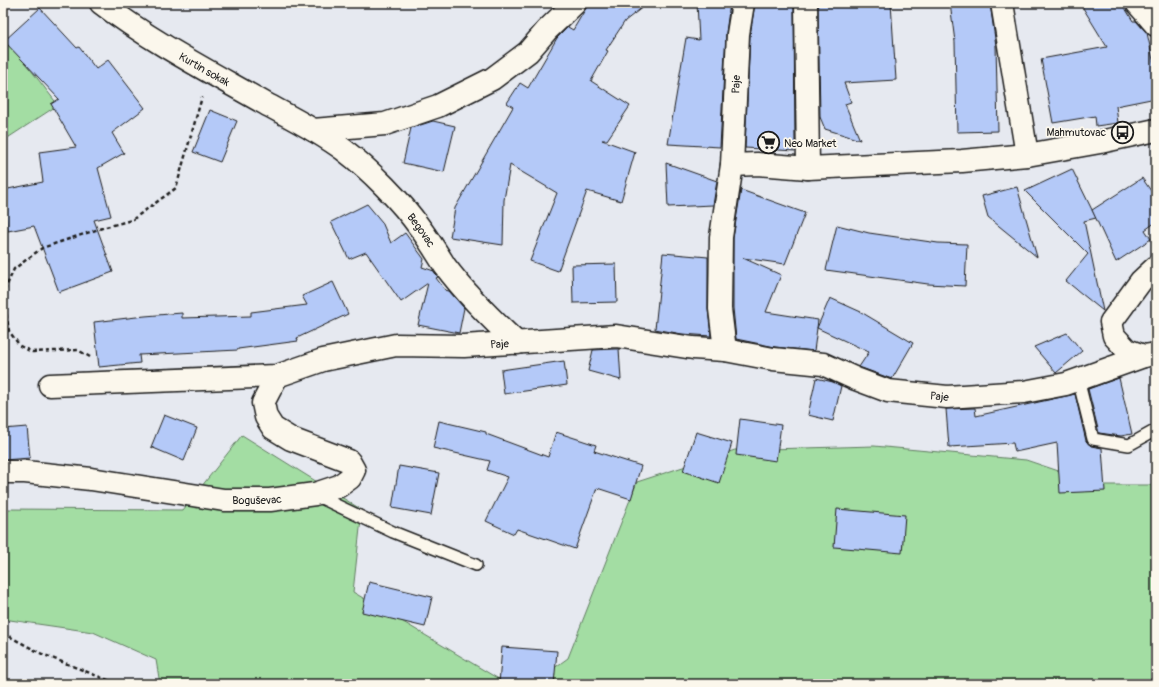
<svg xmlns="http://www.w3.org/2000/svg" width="1159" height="687" font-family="Pangolin,sans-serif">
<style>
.green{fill:#a3dda3;stroke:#607c60}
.building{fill:#b4c9f8;stroke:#1c1c1c}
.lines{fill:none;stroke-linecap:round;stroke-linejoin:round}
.lane-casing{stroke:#1c1c1c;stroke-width:14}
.street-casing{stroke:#1c1c1c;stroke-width:25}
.path{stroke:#1c1c1c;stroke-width:2.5;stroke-dasharray:4 3;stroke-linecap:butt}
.lane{stroke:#fbf7ec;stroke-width:11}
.street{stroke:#fbf7ec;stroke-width:22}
.labels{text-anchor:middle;stroke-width:3.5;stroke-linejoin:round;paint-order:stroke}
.street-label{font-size:11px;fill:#1c1c1c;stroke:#fbf7ec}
.poi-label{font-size:11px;fill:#1c1c1c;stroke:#fbf7ec;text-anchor:end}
</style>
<rect width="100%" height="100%" fill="#e6e9f0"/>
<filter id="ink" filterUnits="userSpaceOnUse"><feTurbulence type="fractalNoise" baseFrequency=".025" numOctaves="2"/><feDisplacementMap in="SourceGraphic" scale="8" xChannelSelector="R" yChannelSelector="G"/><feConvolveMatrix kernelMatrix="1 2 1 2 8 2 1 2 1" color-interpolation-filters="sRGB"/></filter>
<g filter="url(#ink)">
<g class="green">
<path d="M3,34L58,105L3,141Z"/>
<path d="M242,435L362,510L353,592L507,684H160L156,660L93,632L3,619V509L183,510Z"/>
<path d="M874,446L1026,460L1100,485H1156V684H532L568,658L637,482L735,450Z"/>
</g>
<g class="building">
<path d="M589,3H648L625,21L606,50L608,51L591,81L630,106L607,140H602L635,152L621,201L587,191L558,271L530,261L557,193L510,165L504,200L503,245L450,237L455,208L513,107L507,103L520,83L528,88L557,38L568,27L573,30Z"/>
<path d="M697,3H730L726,33L720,147L668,144L686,38L699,40Z"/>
<path d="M755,3H794L795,151L745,148L750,35Z"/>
<path d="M818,3H891L896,80L844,83L851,102L845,104L860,140L825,129L820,117Z"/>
<path d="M950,3H990L996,46L998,131L957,132L955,42Z"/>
<path d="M1080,3H1122L1133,21H1136L1147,33L1156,73V98L1116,106L1118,123L1096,126L1095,116L1053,123L1041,59L1107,47Z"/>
<path d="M40,8L77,48L79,47L96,69L108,60L145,108L112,133L124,153L98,168L111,216L94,220L113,272L59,292L34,226L8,231L3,204V190L43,182L39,152L76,147L51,104L59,99L4,41Z"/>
<path d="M210,110L237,121L220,162L193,152Z"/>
<path d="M433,121L455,126L444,172L403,163L411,128Z"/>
<path d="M666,163L717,181L713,205L668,207Z"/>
<path d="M1072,169L1096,218L1084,221L1103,311L1066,281L1088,254L1025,191Z"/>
<path d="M1142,178L1156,198V222L1145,230L1151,239L1116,262L1092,210Z"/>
<path d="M1017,187L1037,257L988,217L982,196Z"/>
<path d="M741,190L805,213L785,264L743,258L781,275L766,312L818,320L817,328L830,298L861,312L913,343L892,379L859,367L869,352L817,328L814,351L775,347L736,339L733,308V238Z"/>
<path d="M367,204L382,222L391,243L405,233L424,259L422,267L434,271L438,277L436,278L445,290L449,291L464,308L459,333L418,325L428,283L401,302L366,252L349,259L331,222Z"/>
<path d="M837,225L869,233L938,243L967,244L965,286L928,284L826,270Z"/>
<path d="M663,253L708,257V309L711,336L682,334L655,329Z"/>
<path d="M616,264L617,302L573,303L572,265Z"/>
<path d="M333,282L348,314L297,338L298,341L238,349V350L139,355L140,363L99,367L94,322L145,316L182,313V318L251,316V312L307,305L302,296Z"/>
<path d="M1067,333L1082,351L1056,373L1034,347Z"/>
<path d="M615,349H619L621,380L588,371L593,350Z"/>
<path d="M564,361L567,385L504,394L501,370Z"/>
<path d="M816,378L833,382L841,386L833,421L808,415Z"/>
<path d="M1119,378L1132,434L1121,436L1099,433L1088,389Z"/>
<path d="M1075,394L1086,441L1091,446L1102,448L1105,491L1060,493L1057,443L1015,452L1013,443L949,447L946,409L975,408L976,416Z"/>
<path d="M164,415L197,428L184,461L151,447Z"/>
<path d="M740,419L781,425L776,461L736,455Z"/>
<path d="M439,421L486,432V434L548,457L556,432L596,445L594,451L641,466L631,499L597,488L575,549L517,529L514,534L486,521L508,477L487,470L490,461L433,448Z"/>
<path d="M27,427L30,458L3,460V429Z"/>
<path d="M696,432L732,443L719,483L683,471Z"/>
<path d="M399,466L439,473L431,515L392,508Z"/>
<path d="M837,509L905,515L902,553L834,547Z"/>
<path d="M369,582L432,597L425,627L362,612Z"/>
<path d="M502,647L557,651L554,684H499Z"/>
</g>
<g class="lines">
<defs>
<g id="lane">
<path d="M1078,379L1093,439L1129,445L1156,430"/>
<path d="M315,495L393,532L476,565"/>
</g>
<g id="street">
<path id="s1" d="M101,3C152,42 210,72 266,104C292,118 320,132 344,150C370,170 401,201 420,228C429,240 437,253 445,266C466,294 491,319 517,343"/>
<path d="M806,3L808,168"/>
<path d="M1002,3L1027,155"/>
<path d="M1137,3L1156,25"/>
<path d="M313,130L385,124L438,106L492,79L528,52L547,30L575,3"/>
<path d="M732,165L757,164L808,168L962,161L1027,155L1100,142L1156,130"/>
<path id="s2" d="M725,350L720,309L721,237L732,165L738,34L743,3"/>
<path d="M1144,356L1127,350L1114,336L1111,322L1141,281L1156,267"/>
<path id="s3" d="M50,385L277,376L323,360L396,345L464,346L616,336L693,348L725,350L773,359L823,364L856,379L888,391L947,397L1024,392L1066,384L1144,356L1156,354"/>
<path id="s4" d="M3,472H25L91,479L224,500H270L315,494L339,486L350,478L354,470L349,461L291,439L273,428L266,417L263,403L277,376"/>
</g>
</defs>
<use href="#lane" class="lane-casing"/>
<use href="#street" class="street-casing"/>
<g class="path">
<path d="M90,357L78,350L32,352L20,346L9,331L3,294L14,269L42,248L102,228L132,220L176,188L202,97"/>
<path d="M3,633L42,654L110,681L113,684"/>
</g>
<use href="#lane" class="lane"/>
<use href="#street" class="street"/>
</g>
</g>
<defs>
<symbol id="bus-ring" viewBox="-11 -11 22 22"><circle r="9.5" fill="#fbf7ec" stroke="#1c1c1c" stroke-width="1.5"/><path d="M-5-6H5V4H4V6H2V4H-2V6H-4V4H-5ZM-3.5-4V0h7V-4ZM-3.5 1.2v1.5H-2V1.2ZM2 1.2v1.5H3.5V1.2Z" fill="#1c1c1c"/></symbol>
<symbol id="supermarket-ring" viewBox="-11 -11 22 22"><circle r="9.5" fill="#fbf7ec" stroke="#1c1c1c" stroke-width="1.5"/><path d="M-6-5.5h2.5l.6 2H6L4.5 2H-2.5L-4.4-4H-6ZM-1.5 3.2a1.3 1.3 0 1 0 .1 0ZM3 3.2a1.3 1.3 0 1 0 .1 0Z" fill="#1c1c1c"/></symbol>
</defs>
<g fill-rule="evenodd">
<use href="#bus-ring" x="1110" y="120" width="25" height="25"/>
<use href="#supermarket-ring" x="756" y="130" width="25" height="25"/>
</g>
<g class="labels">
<g class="street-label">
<text dy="4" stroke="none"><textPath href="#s1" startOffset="123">Kurtin sokak</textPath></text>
<text dy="4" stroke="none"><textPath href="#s2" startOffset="267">Paje</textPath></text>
<text dy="4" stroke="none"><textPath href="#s1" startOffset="396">Begovac</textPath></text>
<text dy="4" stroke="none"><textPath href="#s3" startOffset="454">Paje</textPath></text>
<text dy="4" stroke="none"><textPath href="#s3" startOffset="902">Paje</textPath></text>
<text dy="4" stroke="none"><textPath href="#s4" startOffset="256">Boguševac</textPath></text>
</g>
<g class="poi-label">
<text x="1106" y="136">Mahmutovac</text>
<text x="784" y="147" text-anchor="start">Neo Market</text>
</g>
</g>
<rect width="1159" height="687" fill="none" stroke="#fbf7ec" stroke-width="16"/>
<rect x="8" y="8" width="1143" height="671" fill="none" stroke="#1c1c1c" stroke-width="1.5" filter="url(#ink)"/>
</svg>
